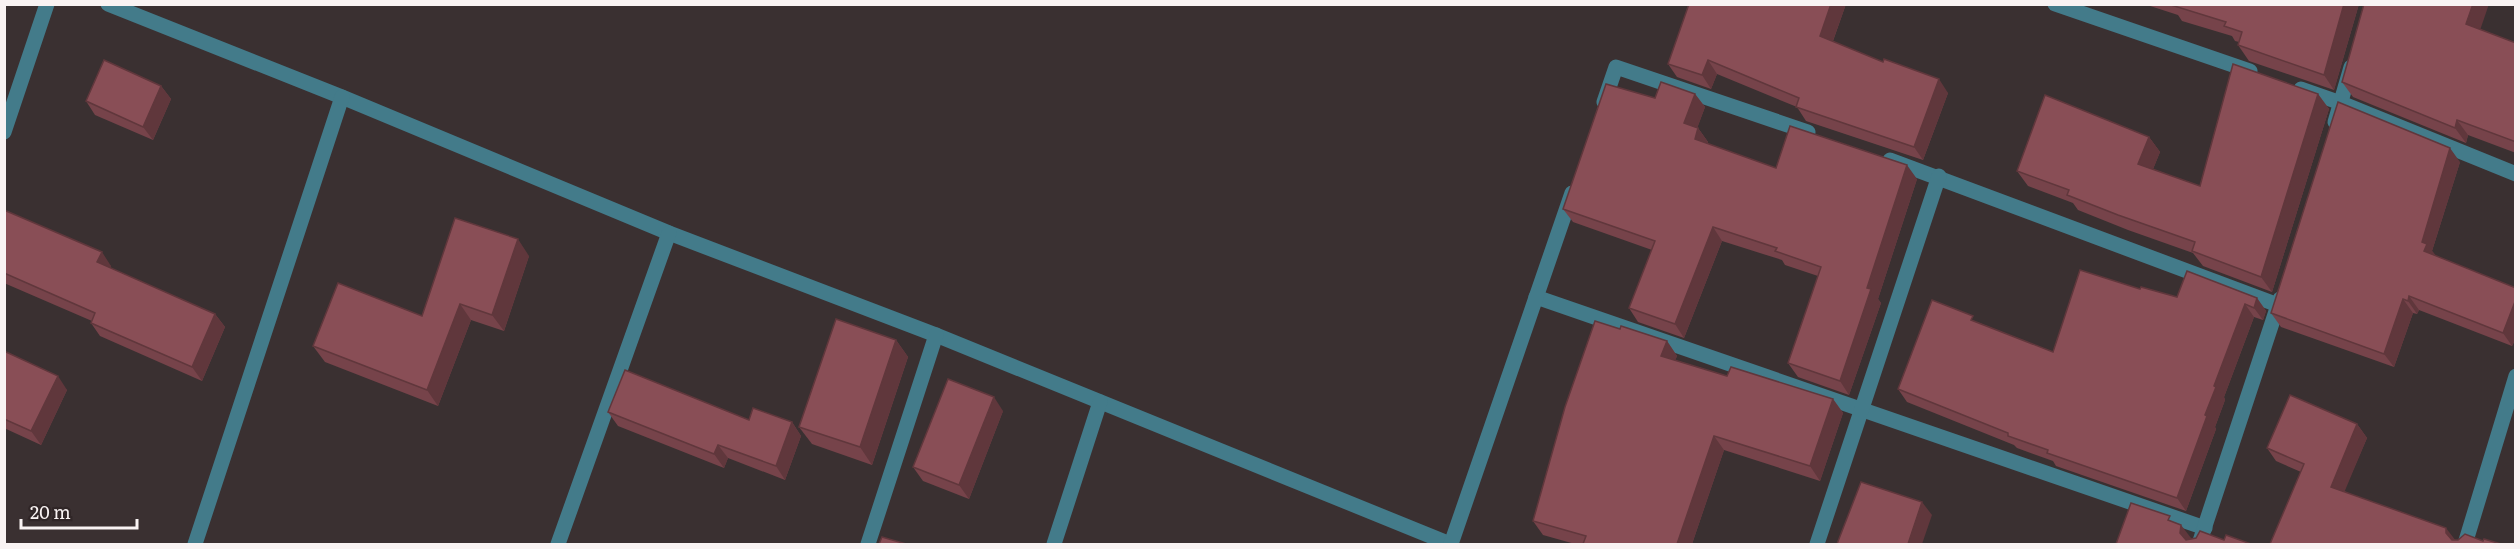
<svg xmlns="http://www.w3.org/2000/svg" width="2520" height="549" font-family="Literata,serif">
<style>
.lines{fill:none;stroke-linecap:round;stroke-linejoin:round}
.street{stroke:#437b8a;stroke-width:15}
.wall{fill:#76434a}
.shaded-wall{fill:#60373c}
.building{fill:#894e56;stroke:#60373c;stroke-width:1.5}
</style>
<rect width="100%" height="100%" fill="#3a3031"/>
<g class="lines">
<g class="street">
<path d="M108,4L342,97L669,233L936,335L1450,544"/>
<path d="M2055,4L2250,71"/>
<path d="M2301,89L2341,103L2516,174"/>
<path d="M1604,102L1616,67L1808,132"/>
<path d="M2335,122L2351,67"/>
<path d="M4,132L47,4"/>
<path d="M1890,160L2278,305"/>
<path d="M1536,297L2205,528"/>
<path d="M195,544L342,97"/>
<path d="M558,544L669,233"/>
<path d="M868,544L936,335"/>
<path d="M1054,544L1100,402"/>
<path d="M1451,544L1572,193"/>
<path d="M1817,544L1939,176"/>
<path d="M2199,544L2280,299"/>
<path d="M2465,544L2516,376"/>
</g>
</g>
<g class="wall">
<path d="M1846,4L1833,41L1948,93L1923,160L1806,121L1797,107L1717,74L1711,89L1677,77L1668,64Z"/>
<path d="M2144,4H2359L2334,90L2249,61L2238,45L2239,42L2235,41L2232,36L2182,21L2178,15Z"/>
<path d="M2480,29L2516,43V153L2468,135L2466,143L2353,97L2342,82Z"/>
<path d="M161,86L171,99L153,140L95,115L86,101Z"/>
<path d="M1695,94L1705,107L1697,128H1698L1708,142L1707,144L1776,168L1917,179L1878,299L1881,303L1849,395L1798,377L1788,363L1818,276L1785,265L1782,260L1722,241L1684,338L1638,322L1629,308L1652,250L1573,222L1563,209L1655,98Z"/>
<path d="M2318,94L2329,109L2272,292L2203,266L2193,253L2128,230L2078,210L2073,203L2028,186L2017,171L2149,137L2160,152L2153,169L2200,186Z"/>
<path d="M2460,162L2432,251L2436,256L2516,288V338L2512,346L2419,310L2417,314L2413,313L2394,367L2281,327L2271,313Z"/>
<path d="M4,210L111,266L110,268L215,314L225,327L202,381L100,336L91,323L92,321L4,283Z"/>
<path d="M529,256L504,331L471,320L438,406L325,362L313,346L422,316Z"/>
<path d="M2140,289L2177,297L2257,298L2266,311L2263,320L2254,317L2224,397L2225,400L2215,427L2216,429L2186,511L2056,466L2053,461L2017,448L2014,445L1907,402L1898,389L1977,322L2053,352Z"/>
<path d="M896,340L908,357L872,465L812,444L799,427Z"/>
<path d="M1667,341L1677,356L1675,360L1727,376L1833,399L1843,413L1820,481L1724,450L1692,544H1575L1543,535L1533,521Z"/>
<path d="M4,351L67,390L41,445L4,428Z"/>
<path d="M1003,411L969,499L923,481L913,467Z"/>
<path d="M608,412L792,422L801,436L785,480L728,458L724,468L618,426Z"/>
<path d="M2357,424L2367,438L2344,491L2455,540L2483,541L2501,544H2270L2301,472L2276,461L2267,448Z"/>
</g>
<g class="shaded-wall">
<path d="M1831,4H1846L1830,49L1820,36Z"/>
<path d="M2344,4H2359L2334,90L2324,75Z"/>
<path d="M2473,4H2489L2477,39L2466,24Z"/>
<path d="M1708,60L1717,74L1711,89L1702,75Z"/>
<path d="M1939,79L1948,93L1923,160L1914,147Z"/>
<path d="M161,86L171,99L153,140L143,127Z"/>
<path d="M1695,94L1705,107L1694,137L1684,123Z"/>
<path d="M2318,94L2329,109L2272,292L2261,277Z"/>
<path d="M2457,120L2468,135L2466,143L2455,128Z"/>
<path d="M1698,128L1708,142L1704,153L1695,139Z"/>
<path d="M2149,137L2160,152L2149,179L2138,164Z"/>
<path d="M2450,148L2460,162L2432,251L2437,257L2424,251L2422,242Z"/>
<path d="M1907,165L1917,179L1878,299L1881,303L1849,395L1840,381L1867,288Z"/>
<path d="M1713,227L1722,241L1684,338L1675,324Z"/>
<path d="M518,239L529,256L504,331L492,315Z"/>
<path d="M102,252L111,266L107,276L97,262Z"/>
<path d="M2409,296L2419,310L2417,314L2408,301Z"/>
<path d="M2257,298L2266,311L2263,320L2254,308Z"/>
<path d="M2403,299L2413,313L2394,367L2384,354Z"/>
<path d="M2516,299V338L2512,346L2503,333Z"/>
<path d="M460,304L471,320L438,406L427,390Z"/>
<path d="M2245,304L2254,317L2224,397L2225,400L2215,427L2216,429L2186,511L2177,498L2205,415L2214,386Z"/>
<path d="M215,314L225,327L202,381L192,367Z"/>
<path d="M896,340L908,357L872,465L860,447Z"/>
<path d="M1667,341L1677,356L1671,371L1661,356Z"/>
<path d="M58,376L67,390L41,445L31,431Z"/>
<path d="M994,397L1003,411L969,499L959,485Z"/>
<path d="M1833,399L1843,413L1820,481L1810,466Z"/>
<path d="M792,422L801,436L785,480L776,466Z"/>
<path d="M2357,424L2367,438L2341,500L2331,487Z"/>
<path d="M1714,436L1724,450L1692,544H1677Z"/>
<path d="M718,445L728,458L724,468L714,454Z"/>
<path d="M1922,502L1932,515L1922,544H1908Z"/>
<path d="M2181,525L2191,538L2190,544L2180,533Z"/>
<path d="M2446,528L2456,541V544L2446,533Z"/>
</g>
<g class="building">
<path d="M1689,4H1831L1820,36L1883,62L1884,59L1939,79L1914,147L1796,107L1799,98L1708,60L1702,75L1668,64Z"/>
<path d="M2171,4H2344L2324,75L2238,45L2242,32L2224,26L2226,22L2171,5Z"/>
<path d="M2364,4H2473L2466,24L2516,43V142L2457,120L2455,128L2342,82Z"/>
<path d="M104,60L161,86L143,127L86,101Z"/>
<path d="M2233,64L2318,94L2261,277L2192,251L2195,242L2118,215L2067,195L2069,190L2017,171L2045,95L2149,137L2138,164L2200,186Z"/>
<path d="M1661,82L1695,94L1684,123L1698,128L1695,139L1776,168L1790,126L1907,165L1867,288L1871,289L1840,381L1788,363L1821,267L1775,251L1777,248L1713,227L1675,324L1629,308L1655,241L1563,209L1606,84L1655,98Z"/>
<path d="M2338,102L2450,148L2422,242L2427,244L2424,251L2516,288V299L2503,333L2409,296L2408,301L2403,299L2384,354L2271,313Z"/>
<path d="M4,210L102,252L97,262L215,314L192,367L91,323L95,313L4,273Z"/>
<path d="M455,218L518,239L492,315L460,304L427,390L313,346L338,283L422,316Z"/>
<path d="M2080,270L2140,289L2141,287L2177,297L2187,271L2257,298L2254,308L2245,304L2214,386L2216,387L2205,415L2207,416L2177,498L2047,453L2048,450L2008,436V433L1898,389L1932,300L1973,316L1971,320L2053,352Z"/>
<path d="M836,319L896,340L860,447L799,427Z"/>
<path d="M1595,321L1620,329L1621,326L1667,341L1661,356L1727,376L1731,367L1833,399L1810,466L1714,436L1677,544H1583L1586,536L1533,521L1565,407Z"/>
<path d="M4,351L58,376L31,431L4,419Z"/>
<path d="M625,370L749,420L753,408L792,422L776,466L718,445L714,454L608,412Z"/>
<path d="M948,379L994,397L959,485L913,467Z"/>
<path d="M2290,395L2357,424L2331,487L2446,528V533L2452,540H2458L2465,534L2483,541L2484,539L2501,544H2270L2304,464L2267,448Z"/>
<path d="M1861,482L1922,502L1908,544H1837Z"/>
<path d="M2131,503L2170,516L2168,520L2181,525L2180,533L2186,540L2196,538L2200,531L2224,540L2226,535L2251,544H2116Z"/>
<path d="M882,537L906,544H879Z"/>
</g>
<rect width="2520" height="549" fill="none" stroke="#f9f3f3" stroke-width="12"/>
<path d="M21 519v9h116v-9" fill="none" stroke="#f9f3f3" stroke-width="3"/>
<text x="30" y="519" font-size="18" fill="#f9f3f3" stroke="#302627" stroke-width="4.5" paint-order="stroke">20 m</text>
</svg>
